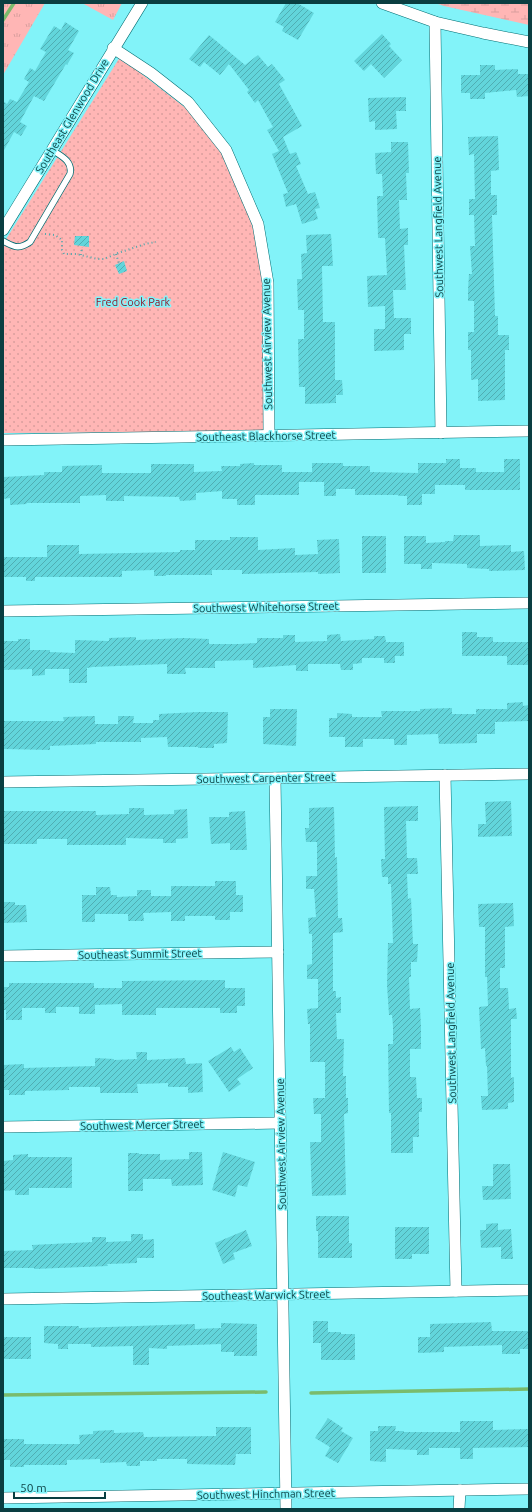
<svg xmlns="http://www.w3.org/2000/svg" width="532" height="1512" font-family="Ubuntu,sans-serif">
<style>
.grass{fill:url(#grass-tufts)}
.wetland{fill:url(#wetland-marsh)}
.park{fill:url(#park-dots)}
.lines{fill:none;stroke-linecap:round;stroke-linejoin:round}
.stream{stroke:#7abb6c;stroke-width:3.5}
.building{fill:url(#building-hatch)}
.service-casing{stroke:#006d72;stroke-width:7}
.minor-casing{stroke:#006d72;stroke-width:12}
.path{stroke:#50a7ac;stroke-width:2;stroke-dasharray:1 3;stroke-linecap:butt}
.service{stroke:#fff;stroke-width:5.5}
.minor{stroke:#fff;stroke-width:11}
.labels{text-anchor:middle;stroke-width:3;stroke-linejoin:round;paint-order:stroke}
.street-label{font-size:11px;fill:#0a3e41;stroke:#82f3f9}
.park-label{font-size:11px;fill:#921428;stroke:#82f3f9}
</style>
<defs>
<pattern id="grass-tufts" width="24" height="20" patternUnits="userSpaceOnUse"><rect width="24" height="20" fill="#ffb6b5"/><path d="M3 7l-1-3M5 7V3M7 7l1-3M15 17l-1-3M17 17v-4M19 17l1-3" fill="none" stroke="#d99e9d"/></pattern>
<pattern id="wetland-marsh" width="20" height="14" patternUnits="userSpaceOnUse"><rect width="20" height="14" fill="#ffb6b5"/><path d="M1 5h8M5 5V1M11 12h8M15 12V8" fill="none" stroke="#d99e9d"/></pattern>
<pattern id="park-dots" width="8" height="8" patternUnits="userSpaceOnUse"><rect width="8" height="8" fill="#ffb6b5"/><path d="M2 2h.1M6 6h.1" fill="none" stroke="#d99e9d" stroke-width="1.8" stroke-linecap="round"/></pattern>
<pattern id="building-hatch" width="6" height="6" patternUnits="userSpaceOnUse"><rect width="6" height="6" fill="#62d5db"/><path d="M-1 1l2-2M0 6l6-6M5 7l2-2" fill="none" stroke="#4faeb3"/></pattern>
</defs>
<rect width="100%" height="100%" fill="#82f3f9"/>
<g class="grass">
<path d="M3,3H45L3,75Z"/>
<path d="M82,3H122L113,20Z"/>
</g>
<path class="wetland" d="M435,3H529V25L444,6Z"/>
<path class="park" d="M120,57L187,109L220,148L249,215L256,239L264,283L265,432L3,433V244Z"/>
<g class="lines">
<g class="stream">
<path d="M3,20L14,3"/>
<path d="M311,1393L529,1389"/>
<path d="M3,1395L266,1392"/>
</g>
</g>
<g class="building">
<path d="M286,3H297L314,13L298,40L282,31L284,27L275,22Z"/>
<path d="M65,22L79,31L68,50L74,53L67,65L66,64L44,101L34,96L20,122L27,126L21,136L14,132L3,152V101L7,104L10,99L17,102L29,82L24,79L30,68L35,71L46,52L40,49L54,26L61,30Z"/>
<path d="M382,34L391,44L389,46L402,60L384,78L371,64L364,71L354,61Z"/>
<path d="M209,35L245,65L258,55L268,67L272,64L285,80L279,84L302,126L283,137L290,154L296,152L301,164L296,166L308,194L315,192L320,208L315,209L318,219L302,224L296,204L286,207L283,194L288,193L272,154L279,151L267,130L273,127L258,100L255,103L247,92L249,90L229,64L220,75L204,62L200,67L189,59Z"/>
<path d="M480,65H495V70L518,69V74H529V96L517,97L516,90L485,93V99H470V93H461V75H480Z"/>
<path d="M406,97V111H396L397,129L375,130V121L369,122L368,98Z"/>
<path d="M498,136L499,170L491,171V195H497V215H492L495,316H498V335H509V350H505V400L478,401V379L471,380V350H468V332H474V301H468V290L469,274H472L470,246H475L474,215H469V199H475L474,154L469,155L468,137Z"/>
<path d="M391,142H408L409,173H406L407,200H399L400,229L408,228V245H404L406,290H393L394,318H411V334H404V350L374,351V329H385V306L368,307L367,276L387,275L385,238H378L377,196H383L382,174H376L375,153L391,152Z"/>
<path d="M331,234L333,266H322L323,322H335V380H342L343,395H336V403L305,404V387H299L298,339H304V310H298L297,279H302L301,254L307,253L306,235Z"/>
<path d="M75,236H89V247L74,245Z"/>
<path d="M124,261L127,271L119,274L115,265Z"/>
<path d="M446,459H460V468H476V472H504V459H520V490H465V485H435V494H422V505H407V496H398L399,495H355V489H336V496H324V482H299V495H255V505H237V499H222V491L196,493V500L180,501L179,497L124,496V501H106V495L80,496V503H26L27,504L10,505V498L3,499V477L44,475V472H62V466L102,465V473H151V464H194V472L222,471L221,466H240V464L254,463V465H282V472H312V463H343V466H370V472L418,473V463H446Z"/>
<path d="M454,535H480V546L511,545V552L524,551L525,570L489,571V569L467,568V564L432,563V569H421V564H404V536H426V543L445,542V541H453Z"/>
<rect x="362" y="536" width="24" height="37"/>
<path d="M230,537H258V550L295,548V555L318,554L317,540L339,539L340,573L318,574V572L242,574V570H212V575H166V576H154V570L122,571V577H35V581H26V577H3V557H47V545H79V554L180,552V550H195V540H230Z"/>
<path d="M462,632H477V637H493V642H529V665H507V656H462Z"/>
<path d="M340,634L341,641L374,639V636H385L386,642H404V656H395V663H384V658H362V663L353,664V670H341L340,664H308V671H296V665L253,668V660L215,661V668H185L186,674H167V664L93,667L87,668V683H69V669H45V675L32,676V669L3,670V641H18V639H30V650H50V652L75,653V640L109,641V638L136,637V640L184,638L209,639V644H239L257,643V638H283V635H295V642L327,641V635Z"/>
<path d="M523,702V706L529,705V721L495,722V734H477V743L439,744L438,734L407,735V745H394V739H363V747H345V737H329V718H337V713L352,714V717H382L381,711H420V709L452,708V714H476V709H507V703Z"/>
<path d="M270,709H297L296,746L263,744V717H270Z"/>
<path d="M198,712H228L227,743L214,744V748H198V747H168L167,737L141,738V742H96V744L50,746V750L3,749V721H64L63,717L95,716V724H118V716H134L133,723H153V720H159V714Z"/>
<path d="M511,801L512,836L478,837V824H486L485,802Z"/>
<path d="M418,806V821H406L407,858H417L418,874H407L408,899L411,898L413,944H418L417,962H411V977H409L410,1009L420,1008L421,1027V1049H410V1077H416L417,1098H422V1112H419V1137H413V1153H391V1113H389L388,1044H393V1026L392,1015H389L387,985L388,943H393L391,884H388V877H382L381,859H385L384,807Z"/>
<path d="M334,807L335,858L337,857L338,918H342L343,932L333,933V991H336V998L341,997V1013H336L337,1039H344L343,1076H346V1098H348V1113L344,1114L346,1195L312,1196L310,1142H321V1114H314L313,1098H325V1062H310V1024H308L307,1009L318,1008V979H307V965L312,964V934H309L308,918L316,917L314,889H306V876H317V842H306L305,828H309V808Z"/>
<path d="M129,808H144V815L174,814V810L187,809L188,838L176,839V843H163V839L126,838V845H67V839H37V844H3V811H96V815L129,814Z"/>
<path d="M245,811L247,850H230V843L211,844L209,817H229V812Z"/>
<path d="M215,881H236V895H243V912H230V920H215V916H185V921H171V912L143,913L144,921H128V914H95V922H82V895H96V887H110L111,895H117V897L137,896V890H151V896H171V886H215Z"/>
<path d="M3,902H15V905H26L27,922L3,923Z"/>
<path d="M513,903L514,926L505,927V968H500V988H508L509,1009L516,1008L517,1019H511V1078L514,1077V1102L508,1103V1109L482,1110L481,1096H488L487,1066H486L485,1048L481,1049L479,1007L488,1006L487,977H485V927H479L478,904Z"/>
<path d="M225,980V988H245V1006H237V1013H220V1008H156V1015H122V1004L95,1005V1014H79V1007H56V1013H45V1008H22V1020H6V1010H3V987H9V983H94V988H122V981Z"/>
<path d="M231,1047L234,1052L240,1048L253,1068L237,1079L241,1084L229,1092L208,1061Z"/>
<path d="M136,1052H147V1060L185,1058L186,1064L202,1063L203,1092L188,1093V1087H168V1083L137,1084L138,1093H100V1087H69V1090L25,1091V1095H9V1090H3V1065L24,1064V1068L95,1066V1058L114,1059V1060L137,1059Z"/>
<path d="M189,1152H202L203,1185L172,1186L171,1179H143V1191H128V1153H139V1154H160V1160L189,1159Z"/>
<path d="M223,1152L255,1162L247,1187L238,1185L235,1197L212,1190Z"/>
<path d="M28,1154V1157H72V1188H29V1195H15V1190L3,1191V1161L13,1160V1155Z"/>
<path d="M493,1164H510L511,1199L483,1200L482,1186H493Z"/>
<path d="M316,1216H349V1243H352V1258H318V1231H316Z"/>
<path d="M498,1223V1230L511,1229L513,1259H501V1247L481,1248L480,1230H486V1224Z"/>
<path d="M395,1227H429V1254H412V1259H395Z"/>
<path d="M246,1230L252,1246L233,1253L235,1259L223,1264L215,1243Z"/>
<path d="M131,1234H143V1240L154,1239V1258H137V1263L107,1264L108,1266L34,1269V1268H3V1251L33,1250L32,1245L92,1242V1237H106V1242L131,1241Z"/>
<path d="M313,1321H328V1332H341V1334H355V1360H321V1343H313Z"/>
<path d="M491,1322L492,1331H529V1349H520V1354H502V1345L444,1347V1352L418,1353V1337H430V1324Z"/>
<path d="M221,1323L257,1324V1356H234V1352H221V1344L167,1346V1349L149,1348V1365H133V1346L91,1347V1344H68V1349H58V1344L44,1343V1326H79V1328L195,1324V1329L221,1328Z"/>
<rect x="3" y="1337" width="28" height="22"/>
<path d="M328,1418L343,1428L341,1431L353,1438L338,1463L325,1456L330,1447L315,1438Z"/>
<path d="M460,1421H493V1430L529,1429V1447L473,1448V1459H460V1448H429V1455H417V1450L386,1449V1462L370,1461V1431H378V1426H396L395,1431H404V1432H460Z"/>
<path d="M216,1427H251V1454H236L235,1465L187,1464V1459H157V1461H140V1466H127L126,1462L100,1463V1459L67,1460V1465H24V1467H10V1460H3V1439H24V1444H80L79,1435L93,1434V1431L114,1430V1433L143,1432L144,1437L216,1436Z"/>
</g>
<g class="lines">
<defs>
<path id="service" d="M3,241C15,247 18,250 30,242L70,174C73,161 61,156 52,150"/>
<g id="minor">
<path d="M382,3L435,22L483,33L529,42"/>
<path d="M435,22L441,433"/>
<path d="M113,48L151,73L188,102L226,150L258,224L268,283L269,436"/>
<path d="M3,230L142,3"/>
<path d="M3,440L529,431"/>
<path d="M3,611L529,603"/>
<path d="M445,775L456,1291"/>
<path d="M275,778L286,1509"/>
<path d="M3,782L529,774"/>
<path d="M3,956L278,952"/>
<path d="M3,1127L280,1123"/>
<path d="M3,1299L529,1290"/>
<path d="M3,1498L529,1489"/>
<path d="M459,1509L460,1490"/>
</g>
</defs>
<use href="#service" class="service-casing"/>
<use href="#minor" class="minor-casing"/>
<g class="path">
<path d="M45,234L55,235L62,240V250L64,254H76L98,259H104L118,253L145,244L156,242"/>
<path d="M116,254L119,263"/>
<path d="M81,255L82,247"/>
</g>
<use href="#service" class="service"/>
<use href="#minor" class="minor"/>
</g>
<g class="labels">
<g class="street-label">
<text transform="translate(72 116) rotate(-59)" y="4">Southeast Glenwood Drive</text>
<text transform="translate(438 227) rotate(-91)" y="4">Southwest Langfield Avenue</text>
<text transform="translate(267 344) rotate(-91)" y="4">Southwest Airview Avenue</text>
<text transform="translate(266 436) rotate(-1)" y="4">Southeast Blackhorse Street</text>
<text transform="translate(266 607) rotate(-1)" y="4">Southwest Whitehorse Street</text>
<text transform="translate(266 778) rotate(-1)" y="4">Southwest Carpenter Street</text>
<text transform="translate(140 954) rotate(-1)" y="4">Southeast Summit Street</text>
<text transform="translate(451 1033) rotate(-91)" y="4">Southwest Langfield Avenue</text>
<text transform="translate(142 1125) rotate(-1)" y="4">Southwest Mercer Street</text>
<text transform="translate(281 1144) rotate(-91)" y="4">Southwest Airview Avenue</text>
<text transform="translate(266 1295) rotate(-1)" y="4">Southeast Warwick Street</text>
<text transform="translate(266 1494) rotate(-1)" y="4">Southwest Hinchman Street</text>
</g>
<g class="park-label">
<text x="133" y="306">Fred Cook Park</text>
</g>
</g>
<rect width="532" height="1512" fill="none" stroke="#0a3e41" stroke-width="8"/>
<path d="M14 1492v6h91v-6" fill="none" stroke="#0a3e41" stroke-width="2"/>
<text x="20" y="1492" font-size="12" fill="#0a3e41" stroke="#82f3f9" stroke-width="3" paint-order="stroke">50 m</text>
</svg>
